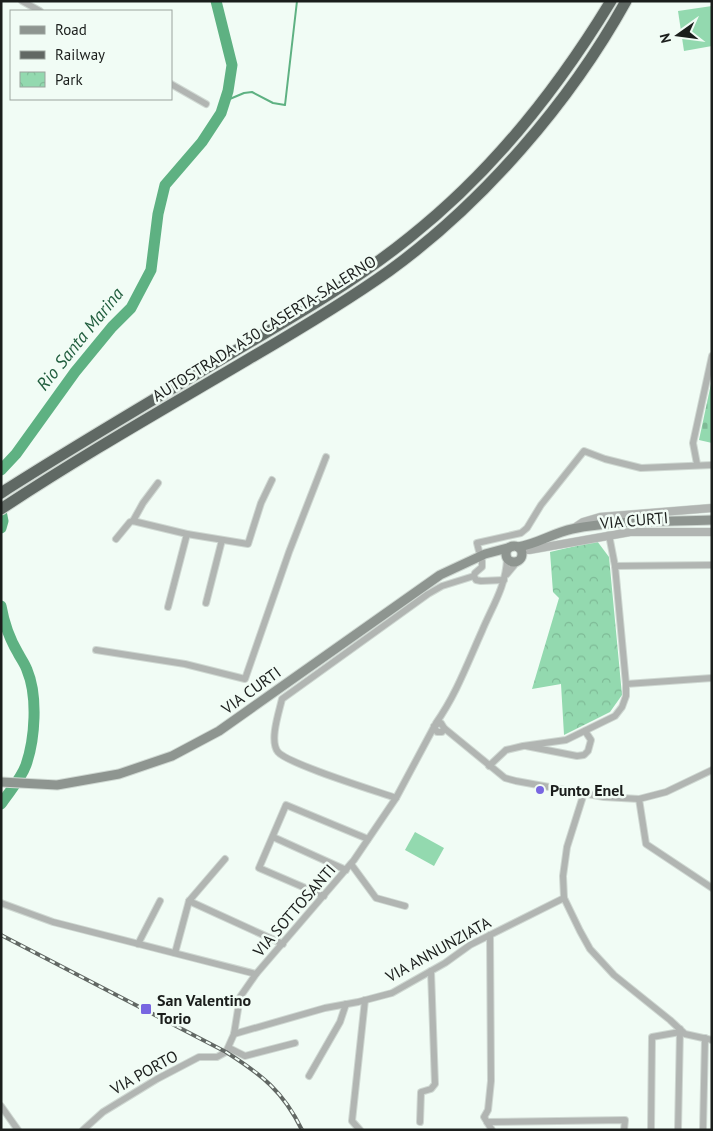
<svg xmlns="http://www.w3.org/2000/svg" width="713" height="1131" font-family="'PT Sans',sans-serif">
<style>
.grass{fill:#93d9af}
.cemetery{fill:url(#cemetery-stones)}
.park{fill:url(#park-crowns)}
.lines{fill:none;stroke-linecap:round;stroke-linejoin:round}
.stream{stroke:#5eb182;stroke-width:2}
.river{stroke:#5eb182;stroke-width:11}
.minor-casing{stroke:#cfd8d2;stroke-width:8}
.tertiary-casing{stroke:#cfd8d2;stroke-width:9}
.secondary-casing{stroke:#cfd8d2;stroke-width:11}
.motorway-casing{stroke:#cfd8d2;stroke-width:13}
.minor{stroke:#b1b5b2;stroke-width:6}
.tertiary{stroke:#b1b5b2;stroke-width:8}
.secondary{stroke:#8e9590;stroke-width:9}
.motorway{stroke:#606964;stroke-width:11}
.rail-casing{stroke:#626864;stroke-width:4}
.rail{stroke:#f1fcf5;stroke-width:2;stroke-dasharray:5.5;stroke-linecap:butt}
.poi-dot{fill:#7866e1;stroke:#f1fcf5;stroke-width:2}
.labels{text-anchor:middle;stroke-width:5;stroke-linejoin:round;paint-order:stroke}
.street-label{font-size:16px;fill:#1b1e1c;stroke:#f1fcf5}
.poi-label{font-size:16px;font-weight:bold;fill:#1b1e1c;stroke:#f1fcf5;text-anchor:start}
.water-label{font-size:18px;font-style:italic;fill:#215e3e;stroke:#f1fcf5}
</style>
<defs>
<pattern id="cemetery-stones" width="16" height="16" patternUnits="userSpaceOnUse" patternTransform="scale(1.25)"><rect width="16" height="16" fill="#93d9af"/><path d="M2 7V4a2 2 0 0 1 4 0v3zM10 15v-3a2 2 0 0 1 4 0v3z" fill="#7eba96"/></pattern>
<pattern id="park-crowns" width="20" height="18" patternUnits="userSpaceOnUse" patternTransform="scale(1.25)"><rect width="20" height="18" fill="#93d9af"/><path d="M2 6a3 3 0 1 1 6 0M12 15a3 3 0 1 1 6 0" fill="none" stroke="#7eba96"/></pattern>
</defs>
<rect width="100%" height="100%" fill="#f1fcf5"/>
<g class="grass">
<path d="M712,6V46L684,51L678,11Z"/>
<path d="M415,832L444,848L434,866L405,850Z"/>
</g>
<path class="cemetery" d="M712,379V443L699,440Z"/>
<path class="park" d="M597,541L609,557L622,695L610,712L564,735L561,684L532,689L559,598L553,592L550,552Z"/>
<g class="lines">
<path class="stream" d="M225,101L244,93L252,92L273,103L285,105L297,1"/>
<g class="river">
<path d="M1,470L16,454L75,372L112,327L131,308L151,270L158,214L165,185L202,142L221,113L228,91L232,65L216,1"/>
<path d="M1,511L3,521L1,528"/>
<path d="M1,606C4,623 9,638 18,653C21,659 25,664 27,670C38,696 35,739 26,765C21,779 9,792 1,804"/>
</g>
<defs>
<g id="minor">
<path d="M22,1L40,11"/>
<path d="M171,84L206,104"/>
<path d="M697,464L693,443L712,356"/>
<path d="M133,521L143,503L158,483"/>
<path d="M116,539L130,522L133,521L187,534L248,544L261,503L272,480"/>
<path d="M479,551L477,543L521,533L527,528L541,505L584,451L605,459L641,468L712,465"/>
<path d="M482,561V567L475,573L474,576L476,580L481,581L504,580"/>
<path d="M615,566L712,565"/>
<path d="M507,574L517,562"/>
<path d="M206,603L222,540"/>
<path d="M168,607L187,534"/>
<path d="M96,650L185,664L245,679L289,552L326,457"/>
<path d="M626,684L712,678"/>
<path d="M436,723C456,695 468,662 482,631C492,607 506,586 507,559"/>
<path d="M444,728L505,778L516,781L604,797L639,799L666,792L712,770"/>
<path d="M526,746L577,756L584,755L588,751L591,740L585,731"/>
<path d="M489,766L506,750L523,746L566,740L615,716L622,707L626,696V684L615,566L609,535"/>
<path d="M584,793L567,847L563,876L564,898L580,931L590,949L614,975L670,1020L685,1034L712,1040"/>
<path d="M396,798C376,791 288,764 278,752C269,741 279,712 282,699L428,594L442,586L474,576"/>
<path d="M639,799L646,844L712,888"/>
<path d="M273,837L346,870"/>
<path d="M351,864L376,898L405,906"/>
<path d="M324,896L259,868L286,805L368,839"/>
<path d="M189,901L283,944"/>
<path d="M1,903L53,922L256,974L354,860L396,798L435,725L441,723L444,728L442,732H437L434,726"/>
<path d="M490,935L491,1081L488,1110L484,1117L492,1130"/>
<path d="M138,944L160,901"/>
<path d="M175,953L189,901L225,859"/>
<path d="M234,1034L325,1008L358,1002L392,993L445,963L470,945L564,898"/>
<path d="M229,1048L245,1056L295,1043"/>
<path d="M309,1076L340,1022L346,1004"/>
<path d="M1,1106L18,1130"/>
<path d="M420,1122L421,1092L431,1089L435,1084L431,971"/>
<path d="M487,1122L625,1120L624,1130"/>
<path d="M83,1130L103,1112L157,1079L199,1057H217L226,1052L234,1034L240,997L256,974"/>
<path d="M360,1130L352,1121L365,1000"/>
<path d="M651,1130L652,1037L680,1032"/>
<path d="M678,1130L680,1029"/>
<path d="M703,1130L705,1038"/>
</g>
<g id="tertiary">
<path d="M574,528L583,522L600,517L712,508"/>
<path d="M529,550L630,532H712"/>
</g>
<g id="secondary">
<circle cx="514" cy="554" r="8"/>
<path d="M518,547C537,544 553,533 572,529C618,520 666,522 712,520"/>
<path d="M1,782L57,785L119,774L172,756L219,731L440,575L485,554L511,547"/>
</g>
<g id="motorway">
<path d="M1,493C79,443 160,396 240,348C298,314 357,280 410,237C492,172 557,90 611,1"/>
<path d="M1,509C81,456 164,409 247,360C295,332 344,303 389,271C483,203 570,102 626,1"/>
</g>
</defs>
<use href="#minor" class="minor-casing"/>
<use href="#tertiary" class="tertiary-casing"/>
<use href="#secondary" class="secondary-casing"/>
<use href="#motorway" class="motorway-casing"/>
<use href="#minor" class="minor"/>
<use href="#tertiary" class="tertiary"/>
<use href="#secondary" class="secondary"/>
<use href="#motorway" class="motorway"/>
<defs>
<path id="rail" d="M1,935L226,1052C262,1075 283,1091 302,1130"/>
</defs>
<use href="#rail" class="rail-casing"/>
<use href="#rail" class="rail"/>
</g>
<g class="poi-dot">
<circle cx="540" cy="790" r="5"/>
<rect x="140" y="1003" width="12" height="12" rx="2.5"/>
</g>
<g class="labels">
<g class="street-label">
<text transform="translate(264 328) rotate(-32)" y="6">AUTOSTRADA A30 CASERTA-SALERNO</text>
<text transform="translate(634 520) rotate(-5)" y="6">VIA CURTI</text>
<text transform="translate(251 690) rotate(-36)" y="6">VIA CURTI</text>
<text transform="translate(294 910) rotate(-49)" y="6">VIA SOTTOSANTI</text>
<text transform="translate(438 949) rotate(-29)" y="6">VIA ANNUNZIATA</text>
<text transform="translate(144 1072) rotate(-29)" y="6">VIA PORTO</text>
</g>
<g class="poi-label">
<text x="550" y="796">Punto Enel</text>
<text x="157" y="1006">San Valentino<tspan x="157" dy="18">Torio</tspan></text>
</g>
<g class="water-label">
<text transform="translate(80 339) rotate(-51)" y="6">Rio Santa Marina</text>
</g>
</g>
<rect width="713" height="1131" fill="none" stroke="#1b1e1c" stroke-width="5"/>
<rect x="10" y="10" width="162" height="90" fill="#f1fcf5" stroke="#9ba39e"/>
<rect x="20" y="26" width="25" height="8" fill="#8e9590" stroke="#9ba39e"/>
<text x="55" y="35" font-size="15" fill="#1b1e1c">Road</text>
<rect x="20" y="51" width="25" height="8" fill="#626864" stroke="#9ba39e"/>
<text x="55" y="60" font-size="15" fill="#1b1e1c">Railway</text>
<rect x="20" y="72" width="25" height="15" fill="url(#park-crowns)" stroke="#9ba39e"/>
<text x="55" y="85" font-size="15" fill="#1b1e1c">Park</text>
<g transform="translate(678 35) rotate(256)" stroke="#f1fcf5" stroke-width="4" paint-order="stroke">
<path d="M0-4L9 19L0 12L-9 19Z" fill="#1b1e1c"/>
<text y="-8" font-size="14" font-weight="bold" text-anchor="middle" fill="#1b1e1c">N</text>
</g>
</svg>
